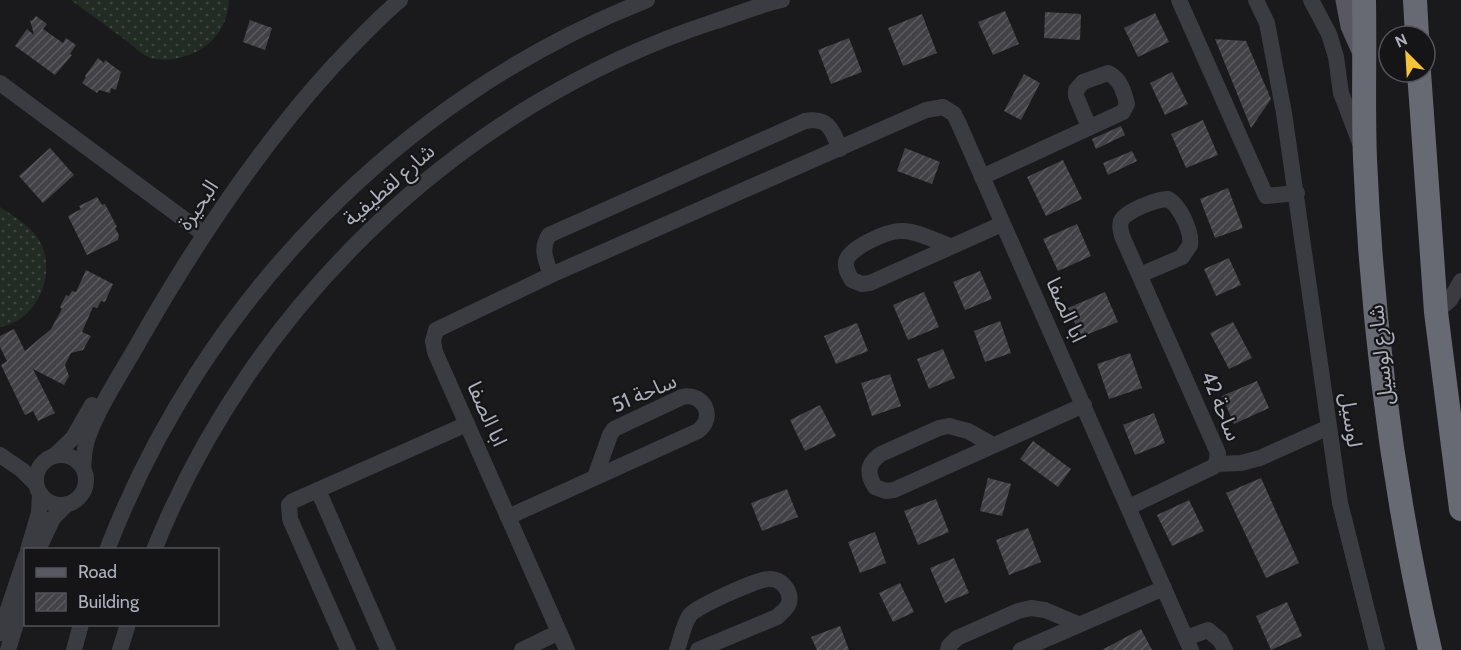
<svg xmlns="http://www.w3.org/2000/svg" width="1461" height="650" font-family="Cabin,'Noto Sans Arabic',sans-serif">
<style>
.grass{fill:url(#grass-dots)}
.building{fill:url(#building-hatch)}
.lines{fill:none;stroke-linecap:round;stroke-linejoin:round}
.minor{stroke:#3b3c42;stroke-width:16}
.major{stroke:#575861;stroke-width:21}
.highway{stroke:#676973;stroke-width:24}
.labels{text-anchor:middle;stroke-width:4.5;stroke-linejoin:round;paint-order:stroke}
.street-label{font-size:21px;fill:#adb0bc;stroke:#151518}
</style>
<defs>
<pattern id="grass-dots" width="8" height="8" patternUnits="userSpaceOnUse" patternTransform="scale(1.5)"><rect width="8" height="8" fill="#222b24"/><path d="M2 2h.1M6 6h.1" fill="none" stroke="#3f4742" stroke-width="1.8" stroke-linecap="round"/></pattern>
<pattern id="building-hatch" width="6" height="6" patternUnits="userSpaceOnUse" patternTransform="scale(1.5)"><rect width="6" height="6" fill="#424247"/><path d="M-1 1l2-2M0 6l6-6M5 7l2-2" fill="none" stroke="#5b5b60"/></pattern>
</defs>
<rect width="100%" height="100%" fill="#1a1a1d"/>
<g class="grass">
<path d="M71,0H229C228,32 205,54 174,59C167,60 157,60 150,58C143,55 134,47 128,42C109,28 90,14 71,0Z"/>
<path d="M0,207C13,216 31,226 39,240C58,272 38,321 0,327Z"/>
</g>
<g class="building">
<path d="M1005,11L1019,44L993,55L978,22Z"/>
<path d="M1045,12L1081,14L1080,40L1044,38Z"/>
<path d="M1155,13L1169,42L1138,57L1124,28Z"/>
<path d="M922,14L937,53L903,66L888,28Z"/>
<path d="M36,16L47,24L43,29L63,43L66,38L76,45L70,54L72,55L55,75L15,46L27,29L34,35L30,20L32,21Z"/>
<path d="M250,20L272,28L265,50L243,42Z"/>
<path d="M849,38L862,72L831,84L818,50Z"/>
<path d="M1215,39L1246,41L1271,99L1251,128Z"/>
<path d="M98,58L104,63L105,60L121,72L116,90L111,88L110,93L99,90L97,93L82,83L86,77L85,76Z"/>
<path d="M1172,72L1188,104L1165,115L1150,83Z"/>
<path d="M1024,74L1040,83L1021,120L1004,111Z"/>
<path d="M1203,120L1218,155L1186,168L1171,134Z"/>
<path d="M1121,126L1125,135L1096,149L1092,139Z"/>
<path d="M50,148L74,175L43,203L19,176Z"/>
<path d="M905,148L940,162L932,184L897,171Z"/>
<path d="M1132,151L1137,161L1108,175L1103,163Z"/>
<path d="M1063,160L1082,199L1046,216L1027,177Z"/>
<path d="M1228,188L1243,228L1215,238L1200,199Z"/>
<path d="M97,197L102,205L105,204L117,227L115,228L119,235L118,240L87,255L68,216L81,209L79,206Z"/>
<path d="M1077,224L1091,256L1058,271L1043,239Z"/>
<path d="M1229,258L1241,285L1216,296L1204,269Z"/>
<path d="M86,270L113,284L105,302L101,301L97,308L93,307L82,332L91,336L83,350L71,353L65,365L69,376L64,385L33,369L55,413L38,421L33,411L25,415L1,365L7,361L0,347V336L14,329L25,351L51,329L62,309L60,307L66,295L69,296L72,291L76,292Z"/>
<path d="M980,271L992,299L965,310L953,282Z"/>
<path d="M924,292L939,327L908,340L893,305Z"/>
<path d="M1105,292L1118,322L1081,337L1068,308Z"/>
<path d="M1000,321L1011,353L985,362L974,331Z"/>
<path d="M1233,322L1252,358L1229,369L1210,333Z"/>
<path d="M857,323L868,351L836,364L824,336Z"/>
<path d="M943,349L955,378L929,389L917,359Z"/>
<path d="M1130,353L1142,388L1109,399L1097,364Z"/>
<path d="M890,374L901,406L872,416L861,383Z"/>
<path d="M1257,381L1269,408L1234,424L1222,396Z"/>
<path d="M820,405L836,436L805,451L790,420Z"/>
<path d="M1154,413L1165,443L1135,455L1123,425Z"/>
<path d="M1033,441L1071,469L1058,487L1020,459Z"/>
<path d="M988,478L1011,484L1002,516L980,511Z"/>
<path d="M1261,478L1299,563L1266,578L1226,493Z"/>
<path d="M787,489L798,517L762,531L751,503Z"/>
<path d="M936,499L949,532L918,545L904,511Z"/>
<path d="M1189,500L1204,531L1172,546L1157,515Z"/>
<path d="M1028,528L1041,562L1009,575L996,540Z"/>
<path d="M875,532L886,563L860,573L848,542Z"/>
<path d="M954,558L969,593L945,603L930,568Z"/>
<path d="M900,583L914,612L893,622L879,593Z"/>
<path d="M1287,602L1302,636L1271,650L1256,616Z"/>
<path d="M840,626L849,650H817L811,637Z"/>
<path d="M1141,629L1152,650H1102Z"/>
</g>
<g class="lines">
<g class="minor">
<path d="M1179,0L1266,196L1297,193"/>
<path d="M1256,0L1267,23L1284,113L1340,503L1377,650"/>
<path d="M1311,0L1329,34L1336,57L1341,93L1360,143"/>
<path d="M0,83L204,234"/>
<path d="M982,177L1123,112L1127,104C1124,92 1120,78 1108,73L1083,82L1076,90V96L1089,127"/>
<path d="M950,246C935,241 916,230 901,231C887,231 848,248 846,262C845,269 848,274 852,280L862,284L870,283L1002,224"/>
<path d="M551,275C546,260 540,249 549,235L805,121C829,117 832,130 840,149"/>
<path d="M1436,312L1450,300L1461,281"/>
<path d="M993,445L968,431L949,426L939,428L881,454C868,463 866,473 875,487L886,491L894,490L1084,405"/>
<path d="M0,455L22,470L36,484"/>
<circle cx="61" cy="480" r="25"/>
<path d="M54,456L73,438L92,405"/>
<path d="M1216,464L1241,463L1260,458L1329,427"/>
<path d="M83,467C84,459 84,449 87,440C97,409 124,369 140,340C196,242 259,147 335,64C356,42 377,19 400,0"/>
<path d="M318,490L388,650"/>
<path d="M1129,507L1213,467L1216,464L1218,453L1122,236C1121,231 1119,227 1121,221C1125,211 1157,199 1168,199C1180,206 1192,231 1190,245L1182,257L1140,275"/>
<path d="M508,517L698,431C716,417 704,392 682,397L614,429L610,435L595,477"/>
<path d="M28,550L39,513L40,494"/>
<path d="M38,550L53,518L67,504"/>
<path d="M107,550C202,303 400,97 647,0"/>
<path d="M154,550C253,304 460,105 713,22C736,15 758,5 782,0"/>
<path d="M0,633L26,556"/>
<path d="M1186,638L1208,630L1220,640L1225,650"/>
<path d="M8,650L26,590"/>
<path d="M74,650L81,624"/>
<path d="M120,650L128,624"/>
<path d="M348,650L290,519L289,505L293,501L467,424"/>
<path d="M522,650L559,632"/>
<path d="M567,650L435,352L433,341L436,330L551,275L926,110L943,107L954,114L958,122L1191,650"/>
<path d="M677,650C681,639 683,625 690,615C695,607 758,579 769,579C781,578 792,591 789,603C787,609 781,613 777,617L698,650"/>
<path d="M948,650L949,646L957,638L1018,611L1031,608L1045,610L1078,624"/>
<path d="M1021,650L1164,588"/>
</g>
<path class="major" d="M1346,0L1351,26L1363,53"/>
<g class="highway">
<path d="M1364,0C1365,53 1363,106 1365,159C1372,324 1393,489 1430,650"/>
<path d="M1415,0L1417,36"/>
<path d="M1419,72L1436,312L1461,509"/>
</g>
</g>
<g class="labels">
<g class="street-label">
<text transform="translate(389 185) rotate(-41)" y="7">شارع لقطيفية</text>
<text transform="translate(198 205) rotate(-56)" y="7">البحيرة</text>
<text transform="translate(1066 310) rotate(66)" y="7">ابا الصفا</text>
<text transform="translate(1381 355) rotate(-96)" y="7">شارع لوسيل</text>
<text transform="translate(644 393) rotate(-23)" y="7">ساحة 51</text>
<text transform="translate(1221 406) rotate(68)" y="7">ساحة 42</text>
<text transform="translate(487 414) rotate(66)" y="7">ابا الصفا</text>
<text transform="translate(1351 420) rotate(82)" y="7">لوسيل</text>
</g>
</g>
<rect x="24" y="548" width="195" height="78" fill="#151518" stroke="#52535a" stroke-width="1.5"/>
<rect x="36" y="568" width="30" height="9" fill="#575861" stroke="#52535a" stroke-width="1.5"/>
<text x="78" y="578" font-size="18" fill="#adb0bc">Road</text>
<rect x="36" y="593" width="30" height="18" fill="url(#building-hatch)" stroke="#52535a" stroke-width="1.5"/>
<text x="78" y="608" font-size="18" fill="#adb0bc">Building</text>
<g transform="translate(1407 54) rotate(336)"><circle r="28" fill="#151518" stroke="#52535a" stroke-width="1.5"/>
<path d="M0-4.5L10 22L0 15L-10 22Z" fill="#f7c438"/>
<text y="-9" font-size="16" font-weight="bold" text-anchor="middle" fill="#adb0bc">N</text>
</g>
</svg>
